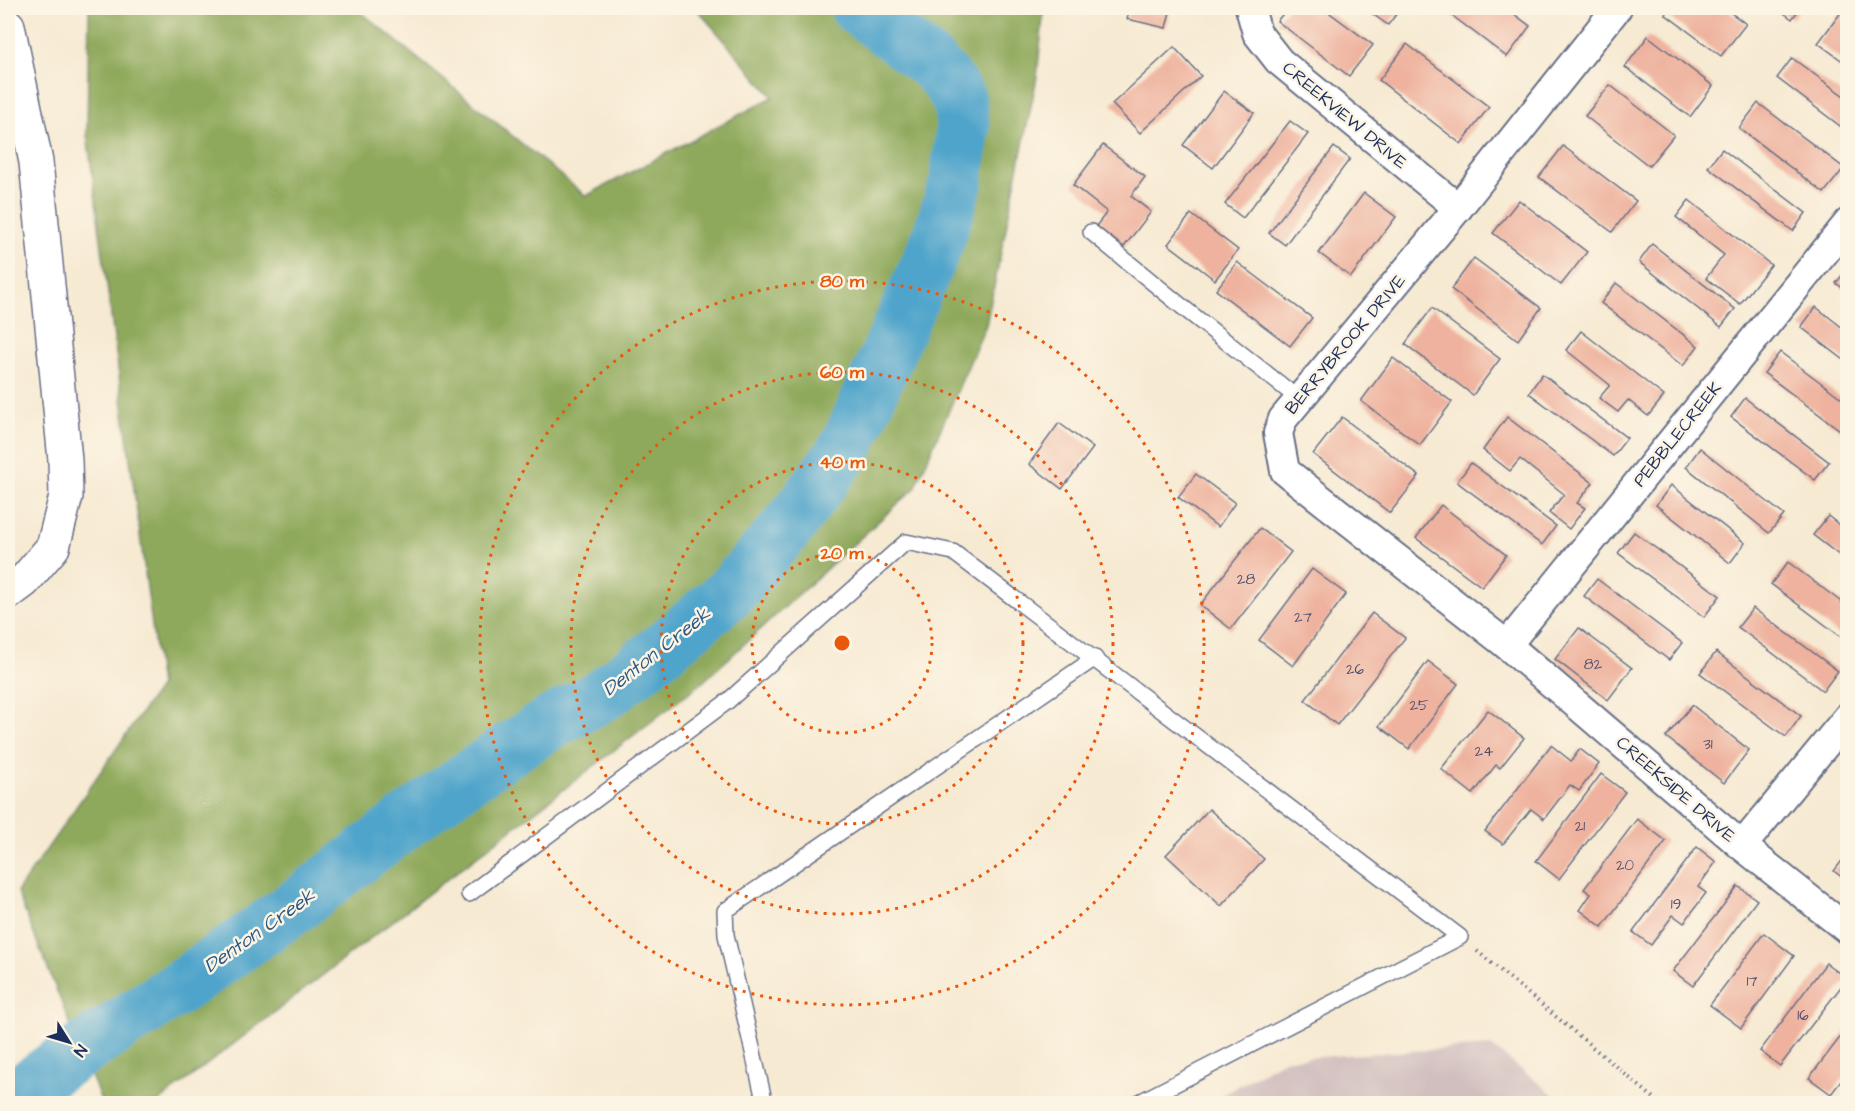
<svg xmlns="http://www.w3.org/2000/svg" width="1855" height="1111" font-family="'Architects Daughter',sans-serif">
<style>
.industrial{fill:#d1bfbf}
.forest{fill:#8fa95b;stroke:#556c5c;stroke-width:1.5}
.lines{fill:none;stroke-linecap:round;stroke-linejoin:round}
.river{stroke:#4fa4cb;stroke-width:54}
.building{fill:#eeb29e}
.service-casing{stroke:#687087;stroke-width:18}
.minor-casing{stroke:#687087;stroke-width:32}
.secondary-casing{stroke:#687087;stroke-width:36}
.path{stroke:#687087;stroke-width:4;stroke-dasharray:1.5 4.5;stroke-linecap:butt}
.service{stroke:#fff;stroke-width:15}
.minor{stroke:#fff;stroke-width:28}
.secondary{stroke:#fff;stroke-width:33}
.ring{fill:none;stroke:#e8590c;stroke-width:3;stroke-dasharray:3 6}
.labels{text-anchor:middle;stroke-width:5;stroke-linejoin:round;paint-order:stroke}
.number-label{font-size:15px;fill:#50506e}
.street-label{font-size:18px;fill:#1b2f5e;stroke:#fcf5e5}
.water-label{font-size:20px;font-style:italic;fill:#2d5884;stroke:#fcf5e5}
.centre{fill:#e8590c;stroke:#fcf5e5;stroke-width:3}
.ring-label{font-size:18px;text-anchor:middle;font-weight:bold;fill:#e8590c;stroke:#fcf5e5;stroke-width:5;stroke-linejoin:round;paint-order:stroke}
</style>
<rect width="100%" height="100%" fill="#fcf5e5"/>
<filter id="ink" filterUnits="userSpaceOnUse"><feTurbulence type="fractalNoise" baseFrequency=".0167" numOctaves="2"/><feDisplacementMap in="SourceGraphic" scale="12" xChannelSelector="R" yChannelSelector="G"/><feConvolveMatrix kernelMatrix="1 2 1 2 8 2 1 2 1" color-interpolation-filters="sRGB"/></filter>
<filter id="wash" filterUnits="userSpaceOnUse"><feTurbulence type="fractalNoise" baseFrequency=".008" numOctaves="4" result="noise"/><feDisplacementMap in="SourceGraphic" scale="24" xChannelSelector="R" yChannelSelector="G"/><feGaussianBlur stdDeviation="1.35" result="paint"/><feColorMatrix in="noise" values="0 0 0 0 0 0 0 0 0 0 0 0 0 0 0 0 0 1.4 0 .05"/><feComposite in="paint" operator="in"/></filter>
<g filter="url(#wash)">
<rect width="100%" height="100%" fill="#f7ead3"/>
<path class="industrial" d="M1491,1046L1564,1103H1208L1286,1059Z"/>
<path class="forest" d="M89,8H356L586,196L773,97L696,8H1044L1037,77L986,325L915,488L704,681L157,1103H102L17,892L160,686L87,134Z"/>
<g class="lines">
<path class="river" d="M8,1101L54,1068L183,985L296,906L407,821L499,756L552,722L604,694L664,648L729,593L788,527L846,448L937,242L956,183L963,127L959,99L946,79L929,62L857,8"/>
</g>
<g id="blocks">
<g class="building">
<path d="M1130,8H1171L1166,28L1127,19Z"/>
<path d="M1288,8H1323L1373,45L1349,76L1277,21Z"/>
<path d="M1364,8H1401L1388,25Z"/>
<path d="M1442,8H1506L1530,26L1507,57Z"/>
<path d="M1670,8H1724L1746,24L1721,56L1665,14Z"/>
<path d="M1777,8H1800L1792,19Z"/>
<path d="M1842,11L1848,15V65L1818,43Z"/>
<path d="M1648,36L1713,86L1690,117L1625,67Z"/>
<path d="M1407,44L1489,107L1461,144L1379,80Z"/>
<path d="M1174,47L1201,76L1140,133L1112,104Z"/>
<path d="M1792,58L1848,99V132L1777,78Z"/>
<path d="M1610,85L1674,135L1649,166L1585,116Z"/>
<path d="M1224,91L1254,113L1213,168L1183,145Z"/>
<path d="M1758,103L1844,168L1824,193L1739,128Z"/>
<path d="M1290,121L1308,134L1243,218L1225,204Z"/>
<path d="M1103,145L1145,177L1131,196L1151,212L1124,247L1096,226L1107,212L1073,185Z"/>
<path d="M1563,146L1636,201L1612,232L1539,177Z"/>
<path d="M1334,147L1350,159L1285,245L1269,233Z"/>
<path d="M1722,149L1806,213L1793,231L1708,167Z"/>
<path d="M1364,193L1396,217L1351,277L1319,253Z"/>
<path d="M1519,200L1587,252L1561,285L1493,233Z"/>
<path d="M1689,200L1771,265L1740,304L1706,278L1724,255L1676,217Z"/>
<path d="M1191,214L1238,250L1215,280L1168,244Z"/>
<path d="M1652,244L1735,309L1721,327L1639,262Z"/>
<path d="M1474,258L1541,308L1518,340L1451,289Z"/>
<path d="M1237,262L1312,318L1290,346L1216,290Z"/>
<path d="M1848,268V292L1836,283Z"/>
<path d="M1616,283L1698,346L1683,366L1601,303Z"/>
<path d="M1816,307L1848,332V363L1801,327Z"/>
<path d="M1432,308L1500,359L1473,395L1405,344Z"/>
<path d="M1581,331L1664,396L1648,416L1628,400L1618,412L1599,398L1610,385L1566,350Z"/>
<path d="M1780,352L1848,403V436L1764,373Z"/>
<path d="M1393,358L1452,402L1420,445L1361,401Z"/>
<path d="M1542,374L1627,438L1613,456L1529,393Z"/>
<path d="M1745,398L1829,462L1815,480L1731,417Z"/>
<path d="M1342,417L1419,476L1390,513L1313,454Z"/>
<path d="M1507,417L1593,483L1577,503L1585,508L1569,529L1549,513L1564,494L1520,459L1510,471L1483,450Z"/>
<path d="M1059,423L1093,448L1062,489L1029,464Z"/>
<path d="M1700,448L1784,515L1769,533L1686,467Z"/>
<path d="M1471,463L1556,526L1542,545L1457,482Z"/>
<path d="M1196,474L1235,503L1218,527L1178,497Z"/>
<path d="M1671,485L1745,543L1730,563L1656,505Z"/>
<path d="M1441,505L1506,555L1482,587L1416,538Z"/>
<path d="M1828,516L1848,532V562L1813,535Z"/>
<path d="M1260,528L1291,552L1231,629L1200,605Z"/>
<path d="M1634,532L1720,596L1704,617L1618,553Z"/>
<path d="M1788,562L1848,607V642L1771,584Z"/>
<path d="M1312,569L1346,594L1293,666L1259,640Z"/>
<path d="M1597,579L1682,643L1669,660L1584,596Z"/>
<path d="M1753,608L1838,671L1823,691L1738,627Z"/>
<path d="M1372,613L1405,638L1337,725L1305,700Z"/>
<path d="M1579,628L1632,668L1608,700L1555,659Z"/>
<path d="M1716,652L1801,716L1786,737L1700,673Z"/>
<path d="M1428,661L1458,684L1409,749L1379,726Z"/>
<path d="M1692,705L1749,750L1724,783L1666,737Z"/>
<path d="M1488,710L1524,738L1500,768L1496,765L1473,794L1441,769Z"/>
<path d="M1551,745L1571,761L1580,749L1599,764L1579,791L1570,785L1544,819L1531,809L1503,844L1485,831Z"/>
<path d="M1601,774L1625,792L1559,879L1536,861Z"/>
<path d="M1209,809L1264,859L1221,906L1166,855Z"/>
<path d="M1637,819L1666,841L1602,927L1580,910L1591,894L1584,889Z"/>
<path d="M1697,847L1716,862L1698,887L1706,893L1684,923L1673,915L1651,945L1633,932Z"/>
<path d="M1848,853V882L1834,871Z"/>
<path d="M1738,886L1757,900L1693,986L1673,971Z"/>
<path d="M1764,933L1794,956L1741,1028L1710,1005Z"/>
<path d="M1826,963L1847,979L1780,1066L1760,1051Z"/>
<path d="M1848,1027V1072L1831,1094L1809,1078Z"/>
</g>
</g>
</g>
<g filter="url(#ink)">
<use href="#blocks" fill-opacity="0" stroke="#687087" stroke-width="1.5"/>
<g class="lines">
<defs>
<g id="service">
<path d="M1091,232L1185,309L1300,400"/>
<path d="M469,894L728,701L906,542L953,552L1460,937L1136,1104"/>
<path d="M765,1104L726,935L725,911L1095,658"/>
</g>
<g id="minor">
<path d="M1250,8L1257,33L1279,61L1458,208"/>
<path d="M1617,8L1458,208L1283,419L1278,433L1285,471L1507,645L1742,846L1848,930"/>
<path d="M1507,645L1848,223"/>
<path d="M1742,846L1848,717"/>
</g>
<path id="secondary" d="M8,26L36,162L65,460L66,496L53,547L24,581L8,593"/>
</defs>
<use href="#service" class="service-casing"/>
<use href="#minor" class="minor-casing"/>
<use href="#secondary" class="secondary-casing"/>
<path class="path" d="M1477,951L1661,1104"/>
<use href="#service" class="service"/>
<use href="#minor" class="minor"/>
<use href="#secondary" class="secondary"/>
</g>
</g>
<g class="ring">
<circle cx="842" cy="643" r="90"/>
<circle cx="842" cy="643" r="181"/>
<circle cx="842" cy="643" r="271"/>
<circle cx="842" cy="643" r="362"/>
</g>
<g class="labels">
<g class="number-label">
<text x="1246" y="584">28</text>
<text x="1303" y="622">27</text>
<text x="1593" y="669">82</text>
<text x="1355" y="674">26</text>
<text x="1419" y="710">25</text>
<text x="1708" y="749">31</text>
<text x="1484" y="756">24</text>
<text x="1580" y="831">21</text>
<text x="1625" y="870">20</text>
<text x="1676" y="909">19</text>
<text x="1752" y="986">17</text>
<text x="1803" y="1020">16</text>
</g>
<g class="street-label">
<text transform="translate(1345 115) rotate(40)" y="6">CREEKVIEW DRIVE</text>
<text transform="translate(1345 344) rotate(-50)" y="6">BERRYBROOK DRIVE</text>
<text transform="translate(1677 434) rotate(-51)" y="6">PEBBLECREEK</text>
<text transform="translate(1676 789) rotate(41)" y="6">CREEKSIDE DRIVE</text>
</g>
<g class="water-label">
<text transform="translate(656 651) rotate(-38)" y="7">Denton Creek</text>
<text transform="translate(259 930) rotate(-35)" y="7">Denton Creek</text>
</g>
</g>
<circle cx="842" cy="643" r="9" class="centre"/>
<g class="ring-label">
<text x="842" y="287">80 m</text>
<text x="842" y="378">60 m</text>
<text x="842" y="468">40 m</text>
<text x="842" y="559">20 m</text>
</g>
<rect width="1855" height="1111" fill="none" stroke="#fcf5e5" stroke-width="30"/>
<g transform="translate(69 1042) rotate(127)" stroke="#fcf5e5" stroke-width="4.5" paint-order="stroke">
<path d="M0-4.5L10 22L0 15L-10 22Z" fill="#1b2f5e"/>
<text y="-9" font-size="16" font-weight="bold" text-anchor="middle" fill="#1b2f5e">N</text>
</g>
</svg>
